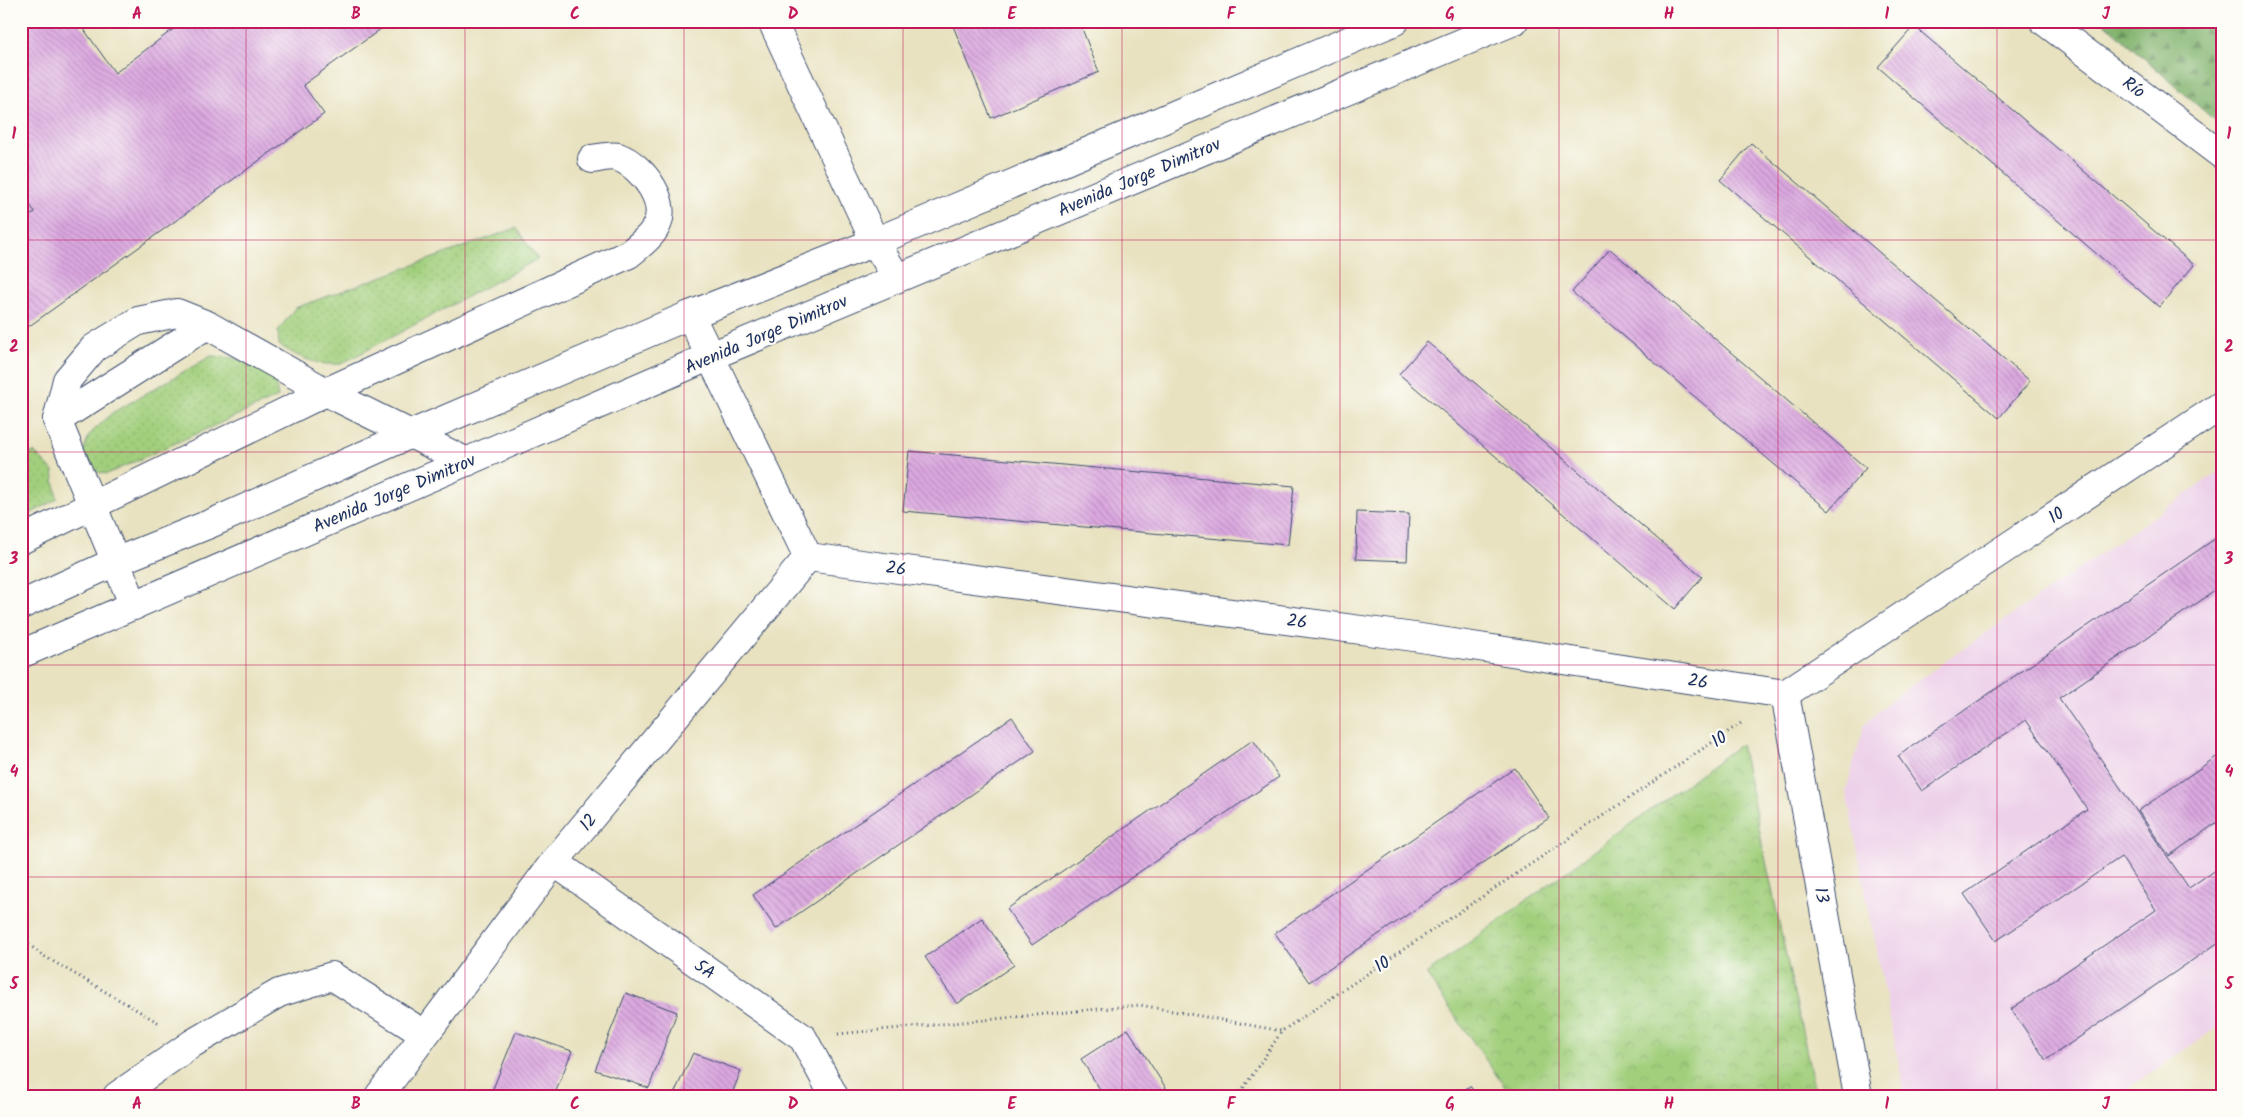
<svg xmlns="http://www.w3.org/2000/svg" width="2243" height="1117" font-family="Kalam,sans-serif">
<style>
.built{fill:#edd0e9}
.grass{fill:url(#grass-dots);stroke:#5e7f6d}
.forest{fill:url(#forest-firs);stroke:#4e7065}
.park{fill:url(#park-crowns);stroke:#5e7f6d}
.building{fill:url(#building-back-hatch)}
.lines{fill:none;stroke-linecap:round;stroke-linejoin:round}
.minor-casing{stroke:#3a4a6d;stroke-width:30}
.major-casing{stroke:#3a4a6d;stroke-width:30}
.path{stroke:#3a4a6d;stroke-width:3;stroke-dasharray:1 4;stroke-linecap:butt}
.minor{stroke:#fff;stroke-width:28}
.major{stroke:#fff;stroke-width:28}
.grid{fill:none;stroke:#c2185b;stroke-width:1;stroke-opacity:0.55}
.labels{text-anchor:middle;stroke-width:4.5;stroke-linejoin:round;paint-order:stroke}
.street-label{font-size:18px;fill:#1b2f5e;stroke:#fdfcf7}
.neatline{fill:none;stroke:#c2185b;stroke-width:2}
.grid-label{font-size:16px;text-anchor:middle;font-weight:bold;fill:#c2185b}
</style>
<defs>
<pattern id="grass-dots" width="8" height="8" patternUnits="userSpaceOnUse" patternTransform="scale(1.25)"><rect width="8" height="8" fill="#a1cf7c"/><path d="M2 2h.1M6 6h.1" fill="none" stroke="#8ab26e" stroke-width="1.8" stroke-linecap="round"/></pattern>
<pattern id="forest-firs" width="22" height="20" patternUnits="userSpaceOnUse" patternTransform="scale(1.25)"><rect width="22" height="20" fill="#80b26c"/><path d="M5 1l3.5 6h-7zM16 11l3.5 6h-7z" fill="#68915c"/></pattern>
<pattern id="park-crowns" width="20" height="18" patternUnits="userSpaceOnUse" patternTransform="scale(1.25)"><rect width="20" height="18" fill="#a1cf7c"/><path d="M2 6a3 3 0 1 1 6 0M12 15a3 3 0 1 1 6 0" fill="none" stroke="#8ab26e"/></pattern>
<pattern id="building-back-hatch" width="6" height="6" patternUnits="userSpaceOnUse" patternTransform="scale(1.25)"><rect width="6" height="6" fill="#dca8e0"/><path d="M-1 5l2 2M0 0l6 6M5-1l2 2" fill="none" stroke="#b289b9"/></pattern>
</defs>
<rect width="100%" height="100%" fill="#fdfcf7"/>
<filter id="ink" filterUnits="userSpaceOnUse"><feTurbulence type="fractalNoise" baseFrequency=".02" numOctaves="2"/><feDisplacementMap in="SourceGraphic" scale="10" xChannelSelector="R" yChannelSelector="G"/><feConvolveMatrix kernelMatrix="1 2 1 2 8 2 1 2 1" color-interpolation-filters="sRGB"/></filter>
<filter id="wash" filterUnits="userSpaceOnUse"><feTurbulence type="fractalNoise" baseFrequency=".0096" numOctaves="4" result="noise"/><feDisplacementMap in="SourceGraphic" scale="20" xChannelSelector="R" yChannelSelector="G"/><feGaussianBlur stdDeviation="1.12" result="paint"/><feColorMatrix in="noise" values="0 0 0 0 0 0 0 0 0 0 0 0 0 0 0 0 0 1.4 0 .05"/><feComposite in="paint" operator="in"/></filter>
<g filter="url(#wash)">
<rect width="100%" height="100%" fill="#e8e2c0"/>
<path class="built" d="M2222,469V1024L2117,1096H1905L1846,791L1864,726L1890,700Z"/>
<g class="grass">
<path d="M516,228L538,259L341,364C317,366 300,358 279,345L278,331L295,308Z"/>
<path d="M211,356C232,357 259,361 273,378C276,382 277,392 278,397L107,474L89,470L83,453L89,435L112,413Z"/>
<path d="M34,452L53,471L57,499L21,519V458Z"/>
</g>
<path class="forest" d="M2102,21H2222V127Z"/>
<path class="park" d="M1741,744L1816,1096H1511L1426,974Z"/>
<g id="blocks">
<g class="building">
<path d="M21,21H78L115,73L184,21H392L303,85L324,114L21,332V223L35,212L21,193Z"/>
<path d="M951,21H1079L1099,72L991,118Z"/>
<path d="M1914,26L2194,265L2159,307L1878,67Z"/>
<path d="M1751,143L2030,381L1999,418L1720,180Z"/>
<path d="M1610,249L1866,468L1829,511L1572,292Z"/>
<path d="M1427,342L1702,577L1675,609L1399,374Z"/>
<path d="M909,451L1294,486L1288,545L903,511Z"/>
<path d="M1357,512L1409,514L1407,561L1356,559Z"/>
<path d="M2222,534V586L2059,698L2189,888L2222,865V940L2046,1060L2011,1009L2156,910L2121,857L1996,941L1964,894L2087,809L2026,720L1922,791L1898,756Z"/>
<path d="M1012,717L1035,751L776,929L753,895Z"/>
<path d="M1253,740L1279,777L1032,945L1007,909Z"/>
<path d="M2222,753V819L2169,856L2138,811Z"/>
<path d="M1515,768L1549,818L1309,982L1275,933Z"/>
<path d="M982,918L1014,965L957,1004L925,957Z"/>
<path d="M626,993L677,1012L649,1088L595,1070Z"/>
<path d="M1128,1029L1171,1096H1104L1081,1059Z"/>
<path d="M516,1032L572,1051L554,1096H490Z"/>
<path d="M693,1053L741,1071L731,1096H673Z"/>
<path d="M1470,1086L1477,1096H1456Z"/>
</g>
</g>
</g>
<g filter="url(#ink)">
<use href="#blocks" fill-opacity="0" stroke="#3a4a6d" stroke-width="1"/>
<g class="lines">
<defs>
<g id="minor">
<path d="M772,21L875,242L897,278"/>
<path d="M2044,21L2222,155"/>
<path d="M690,315L808,557"/>
<path d="M57,420L67,380L94,348L138,321L177,313L207,325"/>
<path d="M21,540L326,392L629,254C637,247 649,239 654,230C672,205 643,166 618,157C611,155 600,158 592,159"/>
<path d="M808,557L1414,637L1785,694"/>
<path d="M134,606L57,420L207,325L326,392L467,462"/>
<path d="M1785,694L2222,405"/>
<path d="M1785,694L1858,1096"/>
<path d="M554,862L803,1038L834,1096"/>
<path d="M117,1096L193,1043L279,993L332,976L424,1034"/>
<path d="M379,1096L554,862L808,557"/>
</g>
<g id="major">
<path d="M21,605L115,562L212,523L411,434L690,315L875,242L1395,21"/>
<path d="M21,654L711,356L1514,21"/>
</g>
</defs>
<use href="#minor" class="minor-casing"/>
<use href="#major" class="major-casing"/>
<g class="path">
<path d="M21,938L42,955L161,1024"/>
<path d="M838,1034L1140,1005L1282,1031"/>
<path d="M1238,1096L1282,1031L1744,721"/>
</g>
<use href="#minor" class="minor"/>
<use href="#major" class="major"/>
</g>
</g>
<path class="grid" d="M246,21V1096M465,21V1096M684,21V1096M903,21V1096M1122,21V1096M1340,21V1096M1559,21V1096M1778,21V1096M1997,21V1096M21,240H2222M21,452H2222M21,665H2222M21,877H2222"/>
<g class="labels">
<g class="street-label">
<text transform="translate(2134 87) rotate(37)" y="6">Río</text>
<text transform="translate(1139 177) rotate(-23)" y="6">Avenida Jorge Dimitrov</text>
<text transform="translate(766 334) rotate(-23)" y="6">Avenida Jorge Dimitrov</text>
<text transform="translate(394 493) rotate(-23)" y="6">Avenida Jorge Dimitrov</text>
<text transform="translate(2056 515) rotate(-34)" y="6">10</text>
<text transform="translate(896 568) rotate(8)" y="6">26</text>
<text transform="translate(1297 621) rotate(8)" y="6">26</text>
<text transform="translate(1698 681) rotate(9)" y="6">26</text>
<text transform="translate(1719 739) rotate(-34)" y="6">10</text>
<text transform="translate(588 822) rotate(-50)" y="6">12</text>
<text transform="translate(1822 895) rotate(80)" y="6">13</text>
<text transform="translate(1382 964) rotate(-34)" y="6">10</text>
<text transform="translate(705 969) rotate(35)" y="6">5A</text>
</g>
</g>
<rect width="2243" height="1117" fill="none" stroke="#fdfcf7" stroke-width="55"/>
<rect x="28" y="28" width="2188" height="1062" class="neatline"/>
<g class="grid-label">
<text x="137" y="19">A</text>
<text x="356" y="19">B</text>
<text x="575" y="19">C</text>
<text x="793" y="19">D</text>
<text x="1012" y="19">E</text>
<text x="1231" y="19">F</text>
<text x="1450" y="19">G</text>
<text x="1669" y="19">H</text>
<text x="1887" y="19">I</text>
<text x="2106" y="19">J</text>
<text x="14" y="139">1</text>
<text x="2229" y="139">1</text>
<text x="14" y="352">2</text>
<text x="2229" y="352">2</text>
<text x="14" y="564">3</text>
<text x="2229" y="564">3</text>
<text x="14" y="777">4</text>
<text x="2229" y="777">4</text>
<text x="14" y="989">5</text>
<text x="2229" y="989">5</text>
<text x="137" y="1109">A</text>
<text x="356" y="1109">B</text>
<text x="575" y="1109">C</text>
<text x="793" y="1109">D</text>
<text x="1012" y="1109">E</text>
<text x="1231" y="1109">F</text>
<text x="1450" y="1109">G</text>
<text x="1669" y="1109">H</text>
<text x="1887" y="1109">I</text>
<text x="2106" y="1109">J</text>
</g>
</svg>
